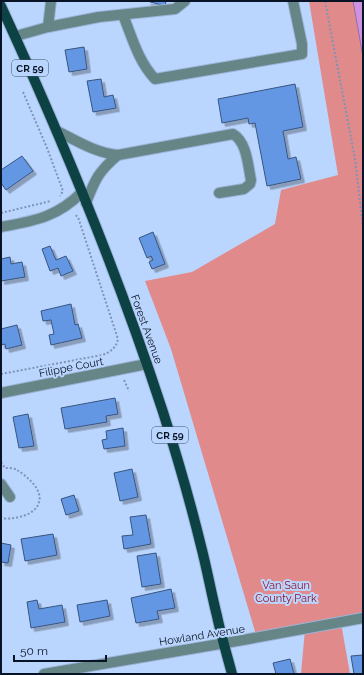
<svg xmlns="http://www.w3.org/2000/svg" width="364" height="675" font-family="Raleway,sans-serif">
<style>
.green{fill:#e08a8c}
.water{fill:#cf92e1;stroke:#936ca9}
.building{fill:#6497e4;stroke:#38547f;filter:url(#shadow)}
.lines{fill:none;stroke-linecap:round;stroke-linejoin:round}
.minor-casing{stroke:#9bb3d7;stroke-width:12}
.major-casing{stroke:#9bb3d7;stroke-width:12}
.path{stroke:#7e94b4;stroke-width:2;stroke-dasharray:2 2;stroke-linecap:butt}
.minor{stroke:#668586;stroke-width:10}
.major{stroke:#0d4244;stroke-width:10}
.labels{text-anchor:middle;stroke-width:4;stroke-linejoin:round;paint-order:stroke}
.shield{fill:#bbd6fe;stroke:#3e4e66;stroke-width:1}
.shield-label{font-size:10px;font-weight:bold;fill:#081325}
.street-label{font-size:11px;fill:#081325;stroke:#bbd6fe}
.park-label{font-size:11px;fill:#8f1029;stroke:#bbd6fe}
</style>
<defs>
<filter id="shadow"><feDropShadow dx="3.5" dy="3.5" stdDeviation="0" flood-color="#0004"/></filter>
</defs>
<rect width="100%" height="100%" fill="#bbd6fe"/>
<path class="green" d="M309,1H363V619L341,623L350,674H301L305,629L257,638L171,349L145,281L192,272L275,224L281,190L338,175Z"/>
<path class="water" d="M353,1H363V57Z"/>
<g class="building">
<path d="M147,1H166L165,6Z"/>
<path d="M84,47L87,69L69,72L65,50Z"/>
<path d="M101,79L104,97L113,95L116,108L93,112L87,81Z"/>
<path d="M295,84L303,127L283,131L288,159L296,157L301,179L267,186L255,123L249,124L248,118L222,123L218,99Z"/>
<path d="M22,156L33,171L6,190L1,183V170Z"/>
<path d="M153,232L165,264L152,269L149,262L153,260L151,256L147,258L139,238Z"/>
<path d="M50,246L56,260L66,256L73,271L61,276L58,268L50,271L42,249Z"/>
<path d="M10,257L11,264L22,262L25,277L1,281V259Z"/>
<path d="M71,304L75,325L78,324L82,338L51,345L49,335L54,334L51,320L43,321L41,311Z"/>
<path d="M17,325L22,345L6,349L5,344L1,345V329Z"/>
<path d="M115,398L118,414L106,416L107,422L65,429L61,408Z"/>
<path d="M28,414L34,446L19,448L13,417Z"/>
<path d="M123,428L125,446L104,449L102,440L107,439L106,431Z"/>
<path d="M132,469L138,497L120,501L114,473Z"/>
<path d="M74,495L79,511L66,515L61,499Z"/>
<path d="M146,515L151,544L124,549L122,536L133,535L130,517Z"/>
<path d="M53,534L57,555L25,561L21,539Z"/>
<path d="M1,543L11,545L8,563L1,562Z"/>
<path d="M156,553L161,584L142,587L137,556Z"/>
<path d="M171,589L175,608L157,611L159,619L136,623L131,598Z"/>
<path d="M37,600L39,609L62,605L65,622L31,628L27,602Z"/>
<path d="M107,600L110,616L80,622L77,605Z"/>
<path d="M363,655V674H354L351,656Z"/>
<path d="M290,659L294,674H276L273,663Z"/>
</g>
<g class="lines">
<defs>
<g id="minor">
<path d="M123,15C132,37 138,61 155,79L302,54V44L293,1"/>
<path d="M48,27L51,1"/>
<path d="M16,36L48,27L99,17L175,9L185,1"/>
<path d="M57,131C77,141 96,153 118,155L233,134C247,142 248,166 251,180L250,184L244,189L219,193"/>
<path d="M86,203C95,179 99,171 118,155"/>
<path d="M1,227C34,221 58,217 82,192"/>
<path d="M1,393L147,364"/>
<path d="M1,484L10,497"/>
<path d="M44,674L243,640L363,618"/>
</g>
<path id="major" d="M1,6C62,138 118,274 163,412C177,456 190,501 201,546C207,569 211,592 217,616C221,635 227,655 232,674"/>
</defs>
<use href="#minor" class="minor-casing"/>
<use href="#major" class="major-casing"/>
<g class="path">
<path d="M325,1L355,159L363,227"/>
<path d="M23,92L47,148L63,191L60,196"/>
<path d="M1,213L51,201"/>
<path d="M1,374L102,355C111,352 116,348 118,339L78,217L74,214"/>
<path d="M124,380L129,391"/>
<path d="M1,462L5,468C9,468 14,468 17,470C27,476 43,490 39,502C36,516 12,520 1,518"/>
</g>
<use href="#minor" class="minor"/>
<use href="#major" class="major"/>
</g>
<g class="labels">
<g class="shield">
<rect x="12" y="60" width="36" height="16" rx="3"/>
<rect x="152" y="427" width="36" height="16" rx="3"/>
</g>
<g class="shield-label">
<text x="30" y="72">CR 59</text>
<text x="170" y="439">CR 59</text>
</g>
<g class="street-label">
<text transform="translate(147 329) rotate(70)" y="4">Forest Avenue</text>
<text transform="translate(71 367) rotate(-11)" y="4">Filippe Court</text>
<text transform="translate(202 635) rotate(-9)" y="4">Howland Avenue</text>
</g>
<g class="park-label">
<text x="286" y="589">Van Saun<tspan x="286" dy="13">County Park</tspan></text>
</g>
</g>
<rect width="364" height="675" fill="none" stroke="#081325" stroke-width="4"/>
<path d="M14 655v6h92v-6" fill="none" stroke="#081325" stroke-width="2"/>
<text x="20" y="655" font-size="12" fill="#081325" stroke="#bbd6fe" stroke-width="3" paint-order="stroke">50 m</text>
</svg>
